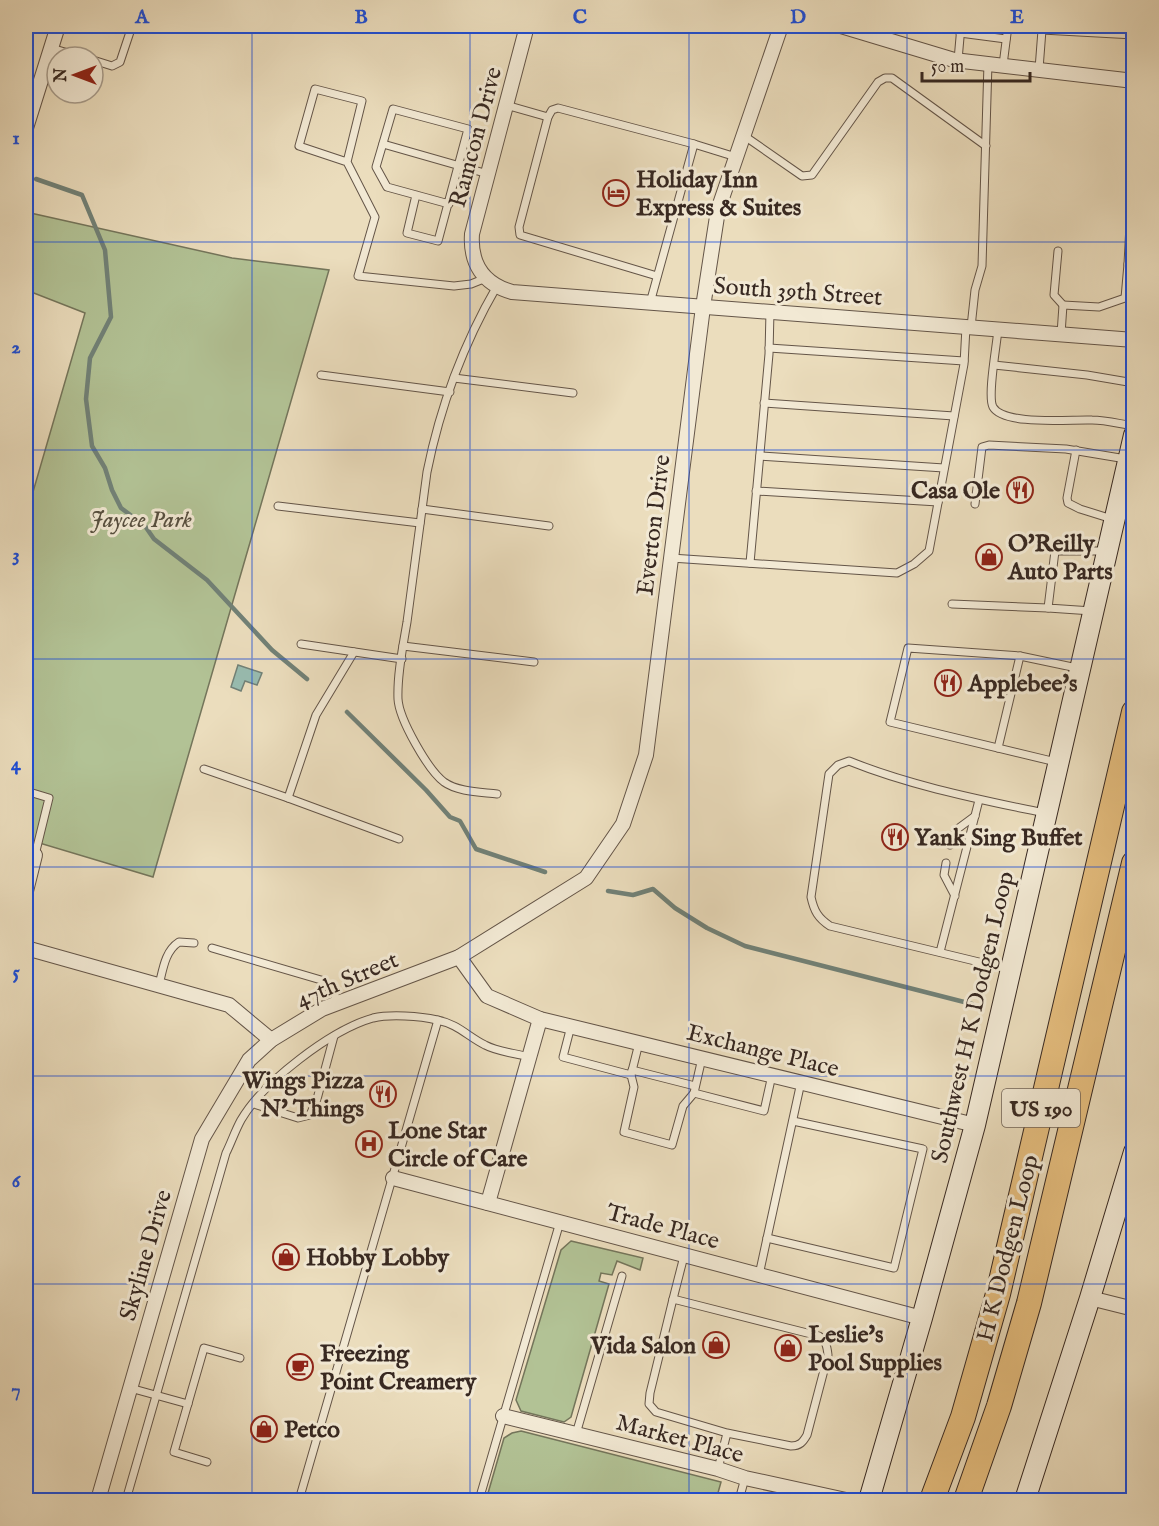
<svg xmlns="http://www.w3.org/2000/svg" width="1159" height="1526" font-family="'IM FELL English',serif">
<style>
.green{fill:#b2c295;stroke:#74755b;stroke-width:1.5}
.water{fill:#98bcb0;stroke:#718177;stroke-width:1.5}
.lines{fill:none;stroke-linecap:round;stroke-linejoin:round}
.stream{stroke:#718177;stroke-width:4.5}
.service-casing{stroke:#645548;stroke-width:9}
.minor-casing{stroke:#645548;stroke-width:16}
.secondary-casing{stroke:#372821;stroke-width:22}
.motorway-casing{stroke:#372821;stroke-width:26}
.service{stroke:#f2e9d4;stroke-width:7}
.minor{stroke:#f2e9d4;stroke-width:14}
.secondary{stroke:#f2e9d4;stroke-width:20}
.motorway{stroke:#e6be7e;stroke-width:24}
.grid{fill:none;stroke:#1d4ed8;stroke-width:1.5;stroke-opacity:0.55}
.labels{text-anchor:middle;stroke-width:6;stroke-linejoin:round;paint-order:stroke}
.shield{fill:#f2e9d4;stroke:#6f6257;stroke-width:1.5}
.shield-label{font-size:22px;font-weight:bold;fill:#372821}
.street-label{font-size:24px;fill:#372821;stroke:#f2e9d4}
.poi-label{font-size:24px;font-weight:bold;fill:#372821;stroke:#f2e9d4;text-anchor:start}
.park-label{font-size:24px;font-style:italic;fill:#564e3e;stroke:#f2e9d4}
.neatline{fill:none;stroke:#1d4ed8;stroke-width:2}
.grid-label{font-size:20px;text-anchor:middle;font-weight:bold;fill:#1d4ed8}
</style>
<rect width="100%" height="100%" fill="#ebddbd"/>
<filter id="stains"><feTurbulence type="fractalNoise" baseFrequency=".00333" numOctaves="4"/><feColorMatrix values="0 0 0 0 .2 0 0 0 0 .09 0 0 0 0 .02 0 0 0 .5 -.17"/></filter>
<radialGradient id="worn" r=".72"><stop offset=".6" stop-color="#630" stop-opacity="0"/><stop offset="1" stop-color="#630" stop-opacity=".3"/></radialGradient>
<g class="green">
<path d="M26,212L232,258L329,270L153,877L26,839V516L85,313L26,290Z"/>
<path d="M571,1241L643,1258L640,1270L617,1261L612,1275L601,1273L599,1281L609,1284L571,1417L564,1422L521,1411L516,1400L561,1250Z"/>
<path d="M521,1431L721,1482L716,1500H486L504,1438L512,1433Z"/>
</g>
<path class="water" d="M238,665L262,673L257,685L245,681L241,691L231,687Z"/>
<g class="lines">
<g class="stream">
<path d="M36,179L82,195L105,250L111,317L90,358L86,399L92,446L105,468L112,490L121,508L145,526L154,539L207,580L272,650L307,679"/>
<path d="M347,712L426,790L450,817L460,821L476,849L545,872"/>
<path d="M608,891L633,895L653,889L675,908L707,928L745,946L972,1004"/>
</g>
<defs>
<g id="service">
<path d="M282,26L285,27"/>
<path d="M960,33L1006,39"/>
<path d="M51,48L82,57"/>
<path d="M93,60L112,66L120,62L132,26"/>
<path d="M958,60L961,26"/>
<path d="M1003,65L1008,26"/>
<path d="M1039,69L1042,30L1134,35"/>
<path d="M506,105L548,117"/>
<path d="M743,135L802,176L812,175L878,82L885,78H892L986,146"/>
<path d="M383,144L488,174"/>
<path d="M347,162L362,101L315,89L299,146L347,162L375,217L358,276L454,286L471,284L486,278"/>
<path d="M416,195L407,233L438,241L468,129L393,109L376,167L387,187L449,204"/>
<path d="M1130,225L1128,264L1134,265"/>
<path d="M1058,251L1054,295L1063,305"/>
<path d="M657,276L520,235L519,227L548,117L552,110L558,108L694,144"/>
<path d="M497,286C464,343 440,407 427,472C420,522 414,572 407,622C403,646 397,674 398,699C399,719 428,770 444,782C458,792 481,792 497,794"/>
<path d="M650,303L694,144L736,157"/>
<path d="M971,327L975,290L982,266L988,63"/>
<path d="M998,329C997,344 987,396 993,407C1004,426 1071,419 1092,420C1106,420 1120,424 1134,426"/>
<path d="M1061,334L1063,305L1099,307L1125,298L1128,264"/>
<path d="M769,348L964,361"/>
<path d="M994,365L1087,375L1134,383"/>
<path d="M321,375L450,392"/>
<path d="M454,378L573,393"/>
<path d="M764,403L954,416"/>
<path d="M1076,450L1067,498L1068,503L1080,509L1112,519"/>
<path d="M760,456L944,468"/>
<path d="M756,491L938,502"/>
<path d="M975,504L982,447L989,445L1066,449L1126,459"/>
<path d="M278,506L420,523"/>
<path d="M422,509L549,526"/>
<path d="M671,558L897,573L914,564L929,551L964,364L966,327"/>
<path d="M750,563L769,354L770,311"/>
<path d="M952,604L1048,608"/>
<path d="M1092,611L1048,608L1055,551H1104"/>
<path d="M301,644L402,659"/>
<path d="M403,646L534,662"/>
<path d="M998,748L1020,656"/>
<path d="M1056,762L890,722L908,648L1020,656L1077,668"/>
<path d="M204,769L288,798L316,715L354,652"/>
<path d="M26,791L49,798L35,855"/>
<path d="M288,798L399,839"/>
<path d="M950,845L956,830L975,816"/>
<path d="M946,863L944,875L955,896"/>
<path d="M212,948L321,980L326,984L340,1003"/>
<path d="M940,952L979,800"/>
<path d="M1008,969L830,926C818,918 814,911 811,897L829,774L838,765L849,761C911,786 978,799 1044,813"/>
<path d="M159,985C163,969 165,951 179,942L194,943"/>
<path d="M571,1026L563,1057L631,1075L639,1043"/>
<path d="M702,1058L694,1093L764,1111L772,1075"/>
<path d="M632,1070L695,1086"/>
<path d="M631,1075L634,1087L624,1132L672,1145L683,1106L694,1093"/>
<path d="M254,1104L298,1118L310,1115L317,1099L334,1036"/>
<path d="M767,1238L894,1268L923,1149L793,1121"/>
<path d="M759,1275L801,1082"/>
<path d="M673,1299L684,1256"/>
<path d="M130,1388L188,1404"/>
<path d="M576,1434L622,1276"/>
<path d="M207,1462L174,1452L204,1348L240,1358"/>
<path d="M718,1469L727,1433L791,1446C800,1446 803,1442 807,1435L828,1355C827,1346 826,1341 819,1336L673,1299L650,1393L649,1404L656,1412L727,1433"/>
<path d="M126,1500L226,1153C231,1143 235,1131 241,1120C263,1082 331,1030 373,1018C390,1014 420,1016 437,1020C458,1024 467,1036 485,1045C498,1052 515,1053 529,1057"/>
<path d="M299,1500L438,1020"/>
<path d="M479,1500L560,1222"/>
<path d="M739,1500L745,1478"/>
</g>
<g id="minor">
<path d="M527,26L472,234C470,263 483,284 512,292L1134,340"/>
<path d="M841,26L954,60L1134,81"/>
<path d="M26,128L58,26"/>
<path d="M26,891L35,855"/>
<path d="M26,948L229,1005L271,1040"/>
<path d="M459,957L487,996L540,1019L975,1125"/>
<path d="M393,1178L922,1318"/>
<path d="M488,1203L540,1019"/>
<path d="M1090,1298L1134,1309"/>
<path d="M503,1416L718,1469L745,1478L846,1500"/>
<path d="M98,1500L202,1139L249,1060L271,1040L322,1009L459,957L586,878L623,824L646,755L703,307L718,210L781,26"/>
</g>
<g id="secondary">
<path d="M869,1500L922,1318L975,1125L1134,435"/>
<path d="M1025,1500L1090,1298L1134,1152"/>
</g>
<g id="motorway">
<path d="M932,1500L963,1417L998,1294L1134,712"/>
<path d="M966,1500L999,1406L1029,1303L1134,863"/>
</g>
</defs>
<use href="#service" class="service-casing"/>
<use href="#minor" class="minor-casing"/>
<use href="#secondary" class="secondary-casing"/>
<use href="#motorway" class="motorway-casing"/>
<use href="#service" class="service"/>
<use href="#minor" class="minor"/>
<use href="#secondary" class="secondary"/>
<use href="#motorway" class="motorway"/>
</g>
<path class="grid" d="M252,26V1500M470,26V1500M689,26V1500M907,26V1500M26,242H1134M26,450H1134M26,659H1134M26,867H1134M26,1076H1134M26,1284H1134"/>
<defs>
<symbol id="hotel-ring" viewBox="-11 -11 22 22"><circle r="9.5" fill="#f2e9d4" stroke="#8f2418" stroke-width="1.5"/><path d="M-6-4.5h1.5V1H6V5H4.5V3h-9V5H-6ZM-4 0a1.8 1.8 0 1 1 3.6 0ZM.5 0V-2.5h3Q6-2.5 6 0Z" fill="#8f2418"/></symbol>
<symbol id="restaurant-ring" viewBox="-11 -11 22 22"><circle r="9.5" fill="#f2e9d4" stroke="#8f2418" stroke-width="1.5"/><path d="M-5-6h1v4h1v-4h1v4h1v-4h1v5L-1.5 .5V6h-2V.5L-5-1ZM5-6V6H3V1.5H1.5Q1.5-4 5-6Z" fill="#8f2418"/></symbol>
<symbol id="shop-ring" viewBox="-11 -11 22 22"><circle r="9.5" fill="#f2e9d4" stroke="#8f2418" stroke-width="1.5"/><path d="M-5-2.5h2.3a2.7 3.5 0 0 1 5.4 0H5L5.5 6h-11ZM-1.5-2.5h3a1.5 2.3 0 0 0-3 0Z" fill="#8f2418"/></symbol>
<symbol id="hospital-ring" viewBox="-11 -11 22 22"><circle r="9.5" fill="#f2e9d4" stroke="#8f2418" stroke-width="1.5"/><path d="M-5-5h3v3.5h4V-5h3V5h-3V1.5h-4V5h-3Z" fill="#8f2418"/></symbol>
<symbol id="cafe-ring" viewBox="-11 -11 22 22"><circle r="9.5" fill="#f2e9d4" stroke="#8f2418" stroke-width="1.5"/><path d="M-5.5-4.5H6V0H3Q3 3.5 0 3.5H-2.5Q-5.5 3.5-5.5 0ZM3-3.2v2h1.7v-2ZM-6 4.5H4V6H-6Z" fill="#8f2418"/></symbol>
</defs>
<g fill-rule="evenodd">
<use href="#hotel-ring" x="601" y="178" width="30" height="30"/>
<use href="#restaurant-ring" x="1005" y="475" width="30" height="30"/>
<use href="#shop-ring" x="974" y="542" width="30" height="30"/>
<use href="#restaurant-ring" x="933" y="668" width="30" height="30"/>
<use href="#restaurant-ring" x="880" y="822" width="30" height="30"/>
<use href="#restaurant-ring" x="368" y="1079" width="30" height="30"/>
<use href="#hospital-ring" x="354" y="1129" width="30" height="30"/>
<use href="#shop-ring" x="271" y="1242" width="30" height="30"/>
<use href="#shop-ring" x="701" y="1330" width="30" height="30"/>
<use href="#shop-ring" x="773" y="1333" width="30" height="30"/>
<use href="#cafe-ring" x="285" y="1352" width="30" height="30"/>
<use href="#shop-ring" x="249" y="1414" width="30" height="30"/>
</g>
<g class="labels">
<rect class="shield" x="1002" y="1089" width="78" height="38" rx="4.5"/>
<g class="shield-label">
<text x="1041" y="1116">US 190</text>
</g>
<g class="street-label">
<text transform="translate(475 137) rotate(-75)" y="8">Ramcon Drive</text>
<text transform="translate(798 291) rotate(4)" y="8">South 39th Street</text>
<text transform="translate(653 525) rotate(-83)" y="8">Everton Drive</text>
<text transform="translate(347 979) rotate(-23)" y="8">47th Street</text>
<text transform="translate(972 1017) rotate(-77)" y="8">Southwest H K Dodgen Loop</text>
<text transform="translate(763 1050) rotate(14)" y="8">Exchange Place</text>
<text transform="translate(663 1226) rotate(15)" y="8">Trade Place</text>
<text transform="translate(1007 1248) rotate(-76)" y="8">H K Dodgen Loop</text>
<text transform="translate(145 1255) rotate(-74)" y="8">Skyline Drive</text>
<text transform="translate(680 1438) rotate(15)" y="8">Market Place</text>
</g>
<g class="poi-label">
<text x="636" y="187">Holiday Inn<tspan x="636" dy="28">Express &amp; Suites</tspan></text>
<text x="1000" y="498" text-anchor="end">Casa Ole</text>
<text x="1008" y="551">O'Reilly<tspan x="1008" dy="28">Auto Parts</tspan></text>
<text x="968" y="691">Applebee's</text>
<text x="914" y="845">Yank Sing Buffet</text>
<text x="364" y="1088" text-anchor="end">Wings Pizza<tspan x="364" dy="28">N' Things</tspan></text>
<text x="388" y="1138">Lone Star<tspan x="388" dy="28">Circle of Care</tspan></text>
<text x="306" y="1265">Hobby Lobby</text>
<text x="808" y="1342">Leslie's<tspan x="808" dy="28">Pool Supplies</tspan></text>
<text x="696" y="1353" text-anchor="end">Vida Salon</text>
<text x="320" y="1361">Freezing<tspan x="320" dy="28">Point Creamery</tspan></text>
<text x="284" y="1437">Petco</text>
</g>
<g class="park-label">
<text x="141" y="527">Jaycee Park</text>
</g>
</g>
<rect width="1159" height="1526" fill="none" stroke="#ebddbd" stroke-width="66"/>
<g transform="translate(75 75) rotate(270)"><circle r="28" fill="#f2e9d4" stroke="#a79c8c" stroke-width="1.5"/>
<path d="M0-4.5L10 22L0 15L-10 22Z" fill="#8f2418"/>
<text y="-9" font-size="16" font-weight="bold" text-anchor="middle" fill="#372821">N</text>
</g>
<path d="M922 72v9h108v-9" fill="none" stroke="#372821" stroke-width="3"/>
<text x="931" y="72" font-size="18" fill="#372821" stroke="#f2e9d4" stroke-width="4.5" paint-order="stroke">50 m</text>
<rect x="33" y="33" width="1093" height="1460" class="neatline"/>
<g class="grid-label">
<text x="142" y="23">A</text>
<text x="361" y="23">B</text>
<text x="580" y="23">C</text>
<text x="798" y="23">D</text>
<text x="1017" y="23">E</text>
<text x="16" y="144">1</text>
<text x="16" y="353">2</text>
<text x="16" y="561">3</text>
<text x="16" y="770">4</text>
<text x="16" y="978">5</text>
<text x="16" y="1187">6</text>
<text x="16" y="1396">7</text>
</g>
<rect width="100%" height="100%" filter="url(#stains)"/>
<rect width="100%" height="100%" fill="url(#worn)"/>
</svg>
